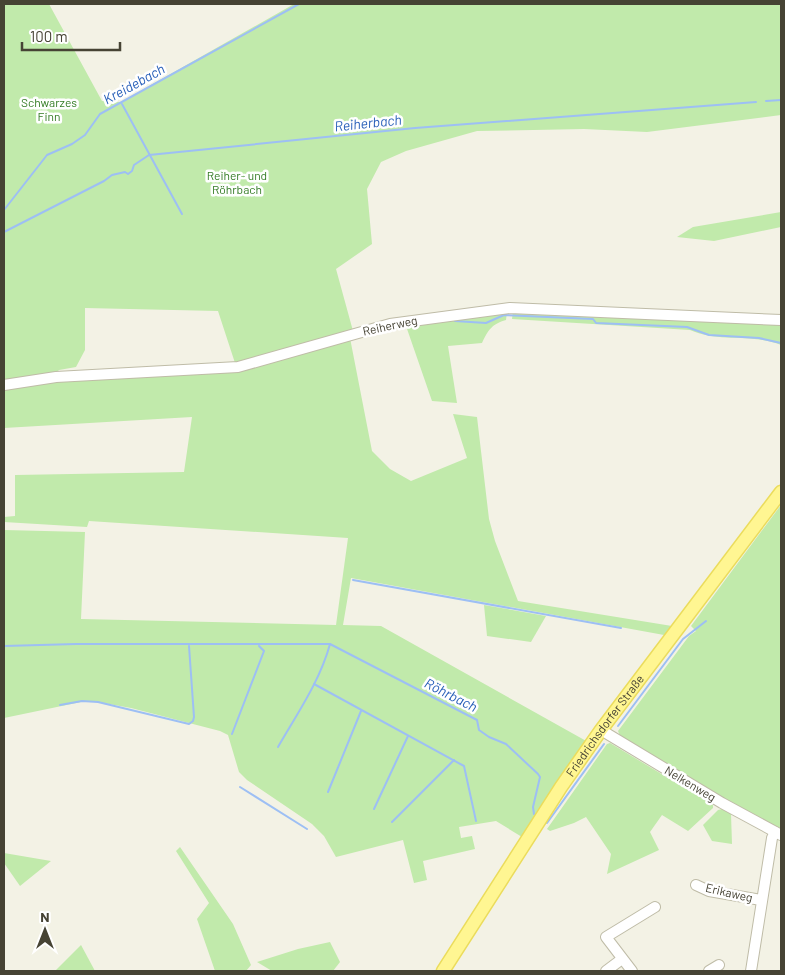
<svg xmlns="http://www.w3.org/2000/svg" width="785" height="975" font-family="Barlow,sans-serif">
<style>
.green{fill:#c1eaab}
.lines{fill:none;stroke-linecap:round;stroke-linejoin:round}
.stream{stroke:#9dbff4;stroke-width:2}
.minor-casing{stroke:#bfbca7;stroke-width:12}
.major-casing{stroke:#ebdc5c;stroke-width:15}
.minor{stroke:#fff;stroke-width:10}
.major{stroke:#fff692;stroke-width:12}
.labels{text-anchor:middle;stroke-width:5;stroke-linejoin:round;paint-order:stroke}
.park-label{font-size:12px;fill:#337b24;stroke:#fff}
.street-label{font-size:12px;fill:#464334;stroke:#fff}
.water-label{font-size:14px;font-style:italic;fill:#275eb8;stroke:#fff}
</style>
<rect width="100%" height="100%" fill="#f3f2e5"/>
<g class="green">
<path d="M4,4H49L102,101L121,102L294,4H781V115L647,132L584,129L477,131L406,151L381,162L367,189L372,244L336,269L353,331L235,363L218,311L85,308V350L76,367L59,370L57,372L4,381Z"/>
<path d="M781,212V227L714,241L677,237L693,227Z"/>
<path d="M513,311L781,323V345C752,333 719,343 690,330L512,319Z"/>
<path d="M507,312L506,320C492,324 488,330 482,343L448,346L457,403L432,401L406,326Z"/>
<path d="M350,338L372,451L390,469L411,481L467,458L453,414L477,417L489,519L495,541L518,601L672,626L664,635L351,578L343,625L381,626L588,742L522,837L496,821L459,827L461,838L472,836L475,849L423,861L427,880L414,883L403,840L336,857L324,836L312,824L247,780L239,772L228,735L220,731L131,708L98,702H81L4,718V530L85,532L81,619L336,625L348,538L89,521L87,527L4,522V517L15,516V475L184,472L192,417L4,428V389L55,381L240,372Z"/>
<path d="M781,505V829L713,792L620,736L618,731L689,636L696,631L691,626Z"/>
<path d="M484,605L546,616L531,642L487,636Z"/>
<path d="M610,743L713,805V808L688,831L662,815L650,832L659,850L607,874L611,854L586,817L574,823L550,831L547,829L607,744Z"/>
<path d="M722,809L731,814L732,844L712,841L703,825L718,810Z"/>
<path d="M180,847L233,924L251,965L246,971H215L197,919L209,903L176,851Z"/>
<path d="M4,853L51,861L20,886L4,863Z"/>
<path d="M330,942L340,962L333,971H272L257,962L298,949Z"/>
<path d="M81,945L95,971H55Z"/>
</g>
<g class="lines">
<g class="stream">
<path d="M766,101L781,100"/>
<path d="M122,104L182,214"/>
<path d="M4,210L47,155L72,144L85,135L100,114L299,4"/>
<path d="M4,232L104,181L112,175L125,172L128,174L132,171L134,165L149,155L415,128L756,102"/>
<path d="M455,321L486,323L504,315L593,319L596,323L687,327L709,335L759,338L781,343"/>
<path d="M353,580L621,628"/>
<path d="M4,646L76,644H330L477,720L479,730L489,737L506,744L538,774L540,777L533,807L534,814"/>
<path d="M314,684L464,766L476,821"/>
<path d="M60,705L82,701L98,702L189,724L193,721L194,717L189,646"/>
<path d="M618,726L683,639L706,621"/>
<path d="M232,734L264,651L259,646"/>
<path d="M278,747C297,714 320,681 330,644"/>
<path d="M240,787L307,829"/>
<path d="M328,792L361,711"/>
<path d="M374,809L408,736"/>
<path d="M392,822L454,760"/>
<path d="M547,823L604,744"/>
</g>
<defs>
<g id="minor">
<path d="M4,385L56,377L238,367L390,324L510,308L781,320"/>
<path d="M601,730L722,803L781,835"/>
<path d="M696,885L709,891L761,900"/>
<path d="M606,971L622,959"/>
<path d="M632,971L606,937L655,907"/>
<path d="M709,971L719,965"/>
<path d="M751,971L772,838L775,832"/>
</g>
<g id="major">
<path id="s1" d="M443,971L561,787L601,730L781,492"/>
</g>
</defs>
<use href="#minor" class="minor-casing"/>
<use href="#major" class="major-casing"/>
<use href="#minor" class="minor"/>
<use href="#major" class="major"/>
</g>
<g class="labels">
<g class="park-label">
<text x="49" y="107">Schwarzes<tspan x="49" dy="14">Finn</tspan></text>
<text x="237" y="180">Reiher- und<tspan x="237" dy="14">Röhrbach</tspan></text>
</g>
<g class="street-label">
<text transform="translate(390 326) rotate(-12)" y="4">Reiherweg</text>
<text dy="4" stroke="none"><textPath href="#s1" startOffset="294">Friedrichsdorfer Straße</textPath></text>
<text transform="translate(690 784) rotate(31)" y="4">Nelkenweg</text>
<text transform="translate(729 893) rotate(13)" y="4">Erikaweg</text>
</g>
<g class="water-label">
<text transform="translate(134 84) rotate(-29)" y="5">Kreidebach</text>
<text transform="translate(368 123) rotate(-6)" y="5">Reiherbach</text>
<text transform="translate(451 695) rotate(27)" y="5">Röhrbach</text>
</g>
</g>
<rect width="785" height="975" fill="none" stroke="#464334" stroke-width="10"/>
<g transform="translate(45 930)" stroke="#ffffff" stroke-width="4" paint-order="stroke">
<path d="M0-4L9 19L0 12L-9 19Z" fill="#464334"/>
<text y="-8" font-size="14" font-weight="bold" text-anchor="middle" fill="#464334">N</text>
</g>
<path d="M22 42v8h98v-8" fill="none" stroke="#464334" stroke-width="2.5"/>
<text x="30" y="42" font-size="15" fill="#464334" stroke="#ffffff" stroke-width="4" paint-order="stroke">100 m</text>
</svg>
